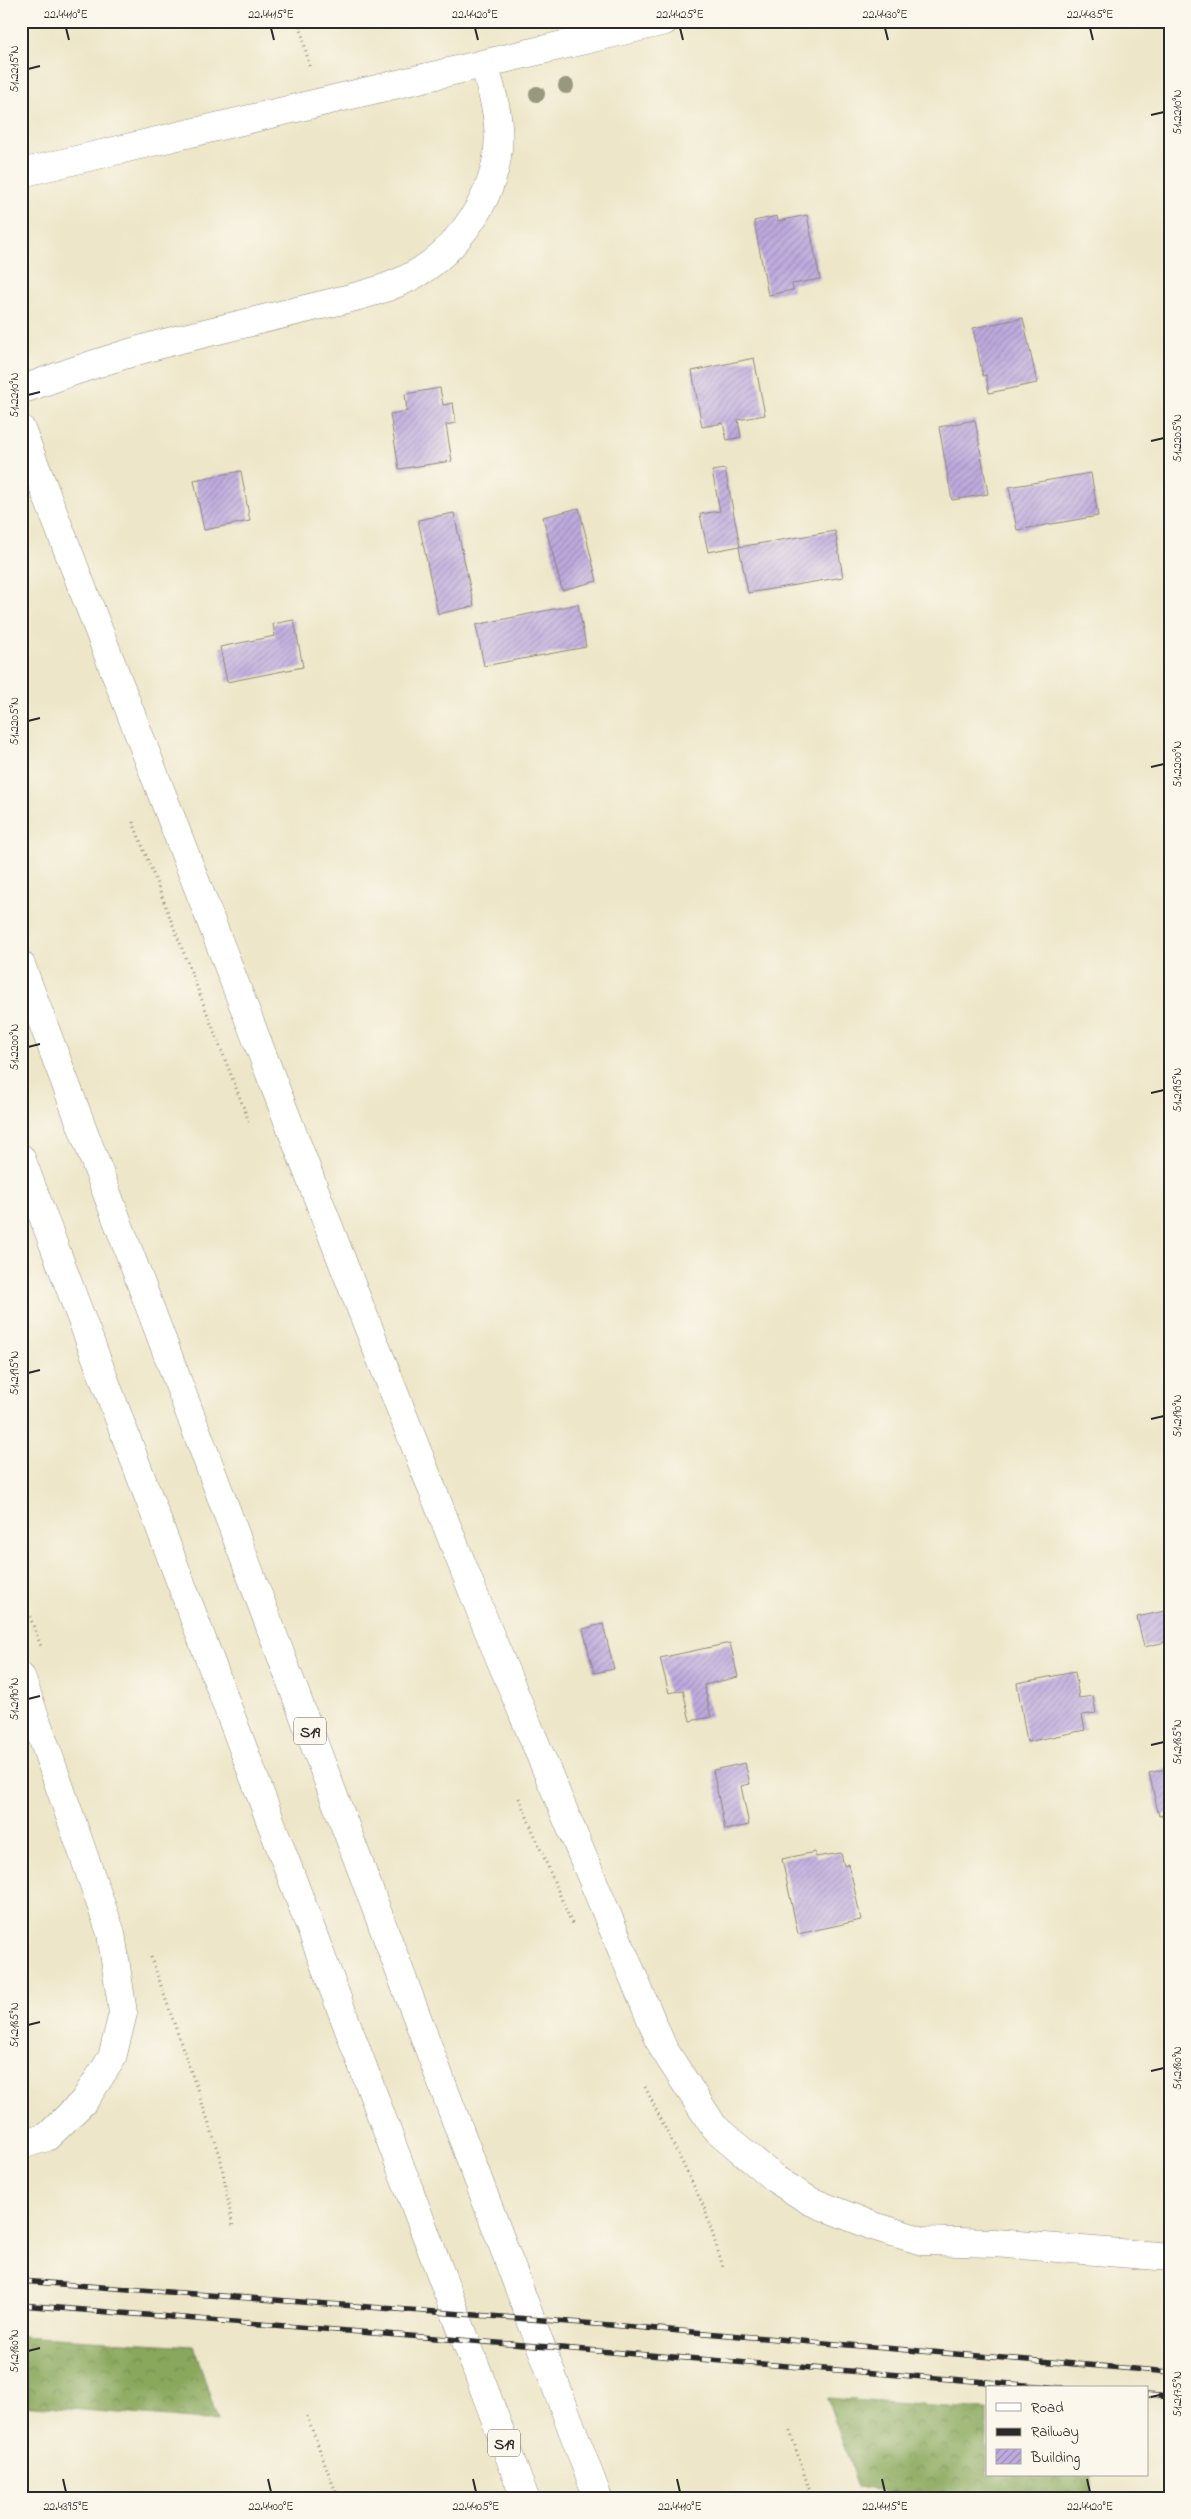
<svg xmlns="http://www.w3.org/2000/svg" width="1191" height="2519" font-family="'Indie Flower',sans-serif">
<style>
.forest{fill:url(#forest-crowns);stroke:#5a6a44}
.building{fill:url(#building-hatch)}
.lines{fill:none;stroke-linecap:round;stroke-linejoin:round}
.street-casing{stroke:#8c887a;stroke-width:29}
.secondary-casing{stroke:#8c887a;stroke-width:29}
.highway-casing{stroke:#8c887a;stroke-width:29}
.path{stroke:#8c887a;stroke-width:3;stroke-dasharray:1 4;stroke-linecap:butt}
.street{stroke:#fff;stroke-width:28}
.secondary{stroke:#fff;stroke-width:28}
.highway{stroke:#fff;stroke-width:28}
.rail-casing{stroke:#2b2b2b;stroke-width:5.5}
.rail{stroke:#fbf7ec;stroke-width:4;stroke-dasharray:11;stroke-linecap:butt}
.tree{fill:#98987c}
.ticks{fill:none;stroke:#2b2b2b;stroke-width:2}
.labels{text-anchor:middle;stroke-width:4.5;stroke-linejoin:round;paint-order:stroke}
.shield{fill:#fbf7ec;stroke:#696865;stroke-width:1}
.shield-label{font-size:16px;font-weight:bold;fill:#2b2b2b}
.neatline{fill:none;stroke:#2b2b2b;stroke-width:2}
.ticks-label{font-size:12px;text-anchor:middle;fill:#2b2b2b}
</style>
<defs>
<pattern id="forest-crowns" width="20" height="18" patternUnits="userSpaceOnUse" patternTransform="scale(1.25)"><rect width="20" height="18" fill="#89a85c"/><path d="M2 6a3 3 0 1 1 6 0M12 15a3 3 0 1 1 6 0" fill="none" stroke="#70894c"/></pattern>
<pattern id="building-hatch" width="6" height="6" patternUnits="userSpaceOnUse" patternTransform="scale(1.25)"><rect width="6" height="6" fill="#beaade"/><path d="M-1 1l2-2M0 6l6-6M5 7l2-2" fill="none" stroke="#9b8bb4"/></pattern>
</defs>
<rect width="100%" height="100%" fill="#fbf7ec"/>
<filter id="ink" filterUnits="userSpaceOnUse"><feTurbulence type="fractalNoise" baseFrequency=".02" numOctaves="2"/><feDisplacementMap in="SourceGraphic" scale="10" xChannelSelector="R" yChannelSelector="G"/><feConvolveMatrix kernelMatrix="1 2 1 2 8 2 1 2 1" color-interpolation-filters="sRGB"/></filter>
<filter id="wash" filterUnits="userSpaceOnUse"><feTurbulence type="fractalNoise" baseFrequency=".0096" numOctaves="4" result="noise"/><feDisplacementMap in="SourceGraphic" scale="20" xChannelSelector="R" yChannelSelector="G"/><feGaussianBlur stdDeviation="1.12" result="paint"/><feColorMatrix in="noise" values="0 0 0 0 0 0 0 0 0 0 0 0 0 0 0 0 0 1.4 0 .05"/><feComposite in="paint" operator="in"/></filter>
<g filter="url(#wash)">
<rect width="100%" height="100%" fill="#ede6c8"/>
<g class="forest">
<path d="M21,2336L194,2346L218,2421L21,2405Z"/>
<path d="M827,2398L987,2410V2475H1091L1093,2498H928L858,2487Z"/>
</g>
<g id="blocks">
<g class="building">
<path d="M807,215L820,279L792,284L793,290L768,295L754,221L777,216L778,221Z"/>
<path d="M1023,318L1037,383L989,393L986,375L983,376L973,328Z"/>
<path d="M754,358L765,415L738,420L741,437L727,440L723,423L702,427L692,371Z"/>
<path d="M440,388L443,405L453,403L456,423L446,425L452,461L399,469L390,414L407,411L405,394Z"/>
<path d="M975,420L988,494L952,500L939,427Z"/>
<path d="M725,469L740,546L708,552L700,514L720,511L712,471Z"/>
<path d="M241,471L250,521L204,530L194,480Z"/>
<path d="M1091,473L1098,516L1017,530L1009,487Z"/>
<path d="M579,508L597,581L562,590L543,517Z"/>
<path d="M454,513L474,606L438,614L418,520Z"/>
<path d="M835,531L843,577L748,593L739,547Z"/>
<path d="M578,604L586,647L484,666L476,625Z"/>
<path d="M294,620L303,667L227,682L220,647L275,636L273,624Z"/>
<path d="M1170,1610V1641L1144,1647L1137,1617Z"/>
<path d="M603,1624L614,1669L594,1673L583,1629Z"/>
<path d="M730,1643L738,1677L704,1685L711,1717L690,1721L683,1690L669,1693L660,1658Z"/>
<path d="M1075,1672L1079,1698L1093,1696L1096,1713L1082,1715L1085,1730L1027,1742L1017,1683Z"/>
<path d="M745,1763L750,1784L741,1786L749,1825L725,1830L713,1770Z"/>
<path d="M1170,1768V1813L1159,1816L1149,1773Z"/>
<path d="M815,1852L816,1857L841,1853L844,1866L849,1864L861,1920L798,1934L782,1859Z"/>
</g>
</g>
</g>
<g filter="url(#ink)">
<use href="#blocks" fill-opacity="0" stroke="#8c887a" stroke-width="1"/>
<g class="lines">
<defs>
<g id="street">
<path d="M21,390C80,368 140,348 201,334C243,324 285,314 326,304C351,298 378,292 402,281C451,259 493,203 498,149C501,120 492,91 484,64"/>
<path d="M21,429L344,1266L490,1635L663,2048L714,2127L775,2179L810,2201L873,2226L923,2241L994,2243L1170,2257"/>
<path d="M21,1677L111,1933L123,2013L112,2058L84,2101L47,2137L21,2145"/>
</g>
<path id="secondary" d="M21,173L665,21"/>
<g id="highway">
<path d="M21,965L598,2498"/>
<path d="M21,1158L525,2498"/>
</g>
</defs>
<use href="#street" class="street-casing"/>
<use href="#secondary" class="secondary-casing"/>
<use href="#highway" class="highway-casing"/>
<g class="path">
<path d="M299,21L310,69"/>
<path d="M133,822L250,1124"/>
<path d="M21,1593L42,1649"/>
<path d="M519,1798L572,1924"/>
<path d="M151,1957L220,2155L233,2228"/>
<path d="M645,2087L704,2207L724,2270"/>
<path d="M307,2416L338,2498"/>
<path d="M790,2431L812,2498"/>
</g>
<use href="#street" class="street"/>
<use href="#secondary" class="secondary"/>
<use href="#highway" class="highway"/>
<defs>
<g id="rail">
<path d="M21,2281L610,2325L1170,2372"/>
<path d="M21,2305L1062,2388"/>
<path d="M1147,2395L1170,2397"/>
</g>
</defs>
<use href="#rail" class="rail-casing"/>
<use href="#rail" class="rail"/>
</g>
<g class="tree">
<circle cx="566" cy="86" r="8"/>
<circle cx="537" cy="94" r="8"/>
</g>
</g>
<path class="ticks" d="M66,28L69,40M271,28L274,40M475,28L478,40M680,28L683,40M885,28L888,40M1090,28L1093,40M28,69L40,66M1151,115L1164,112M28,395L40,392M1151,441L1164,438M28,721L40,718M1151,767L1164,764M28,1047L40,1044M1151,1093L1164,1090M28,1373L40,1370M1151,1419L1164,1416M28,1699L40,1696M1151,1745L1164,1742M28,2025L40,2022M1151,2071L1164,2068M28,2351L40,2348M1151,2397L1164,2394M63,2479L66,2492M268,2479L271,2492M473,2479L476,2492M677,2479L680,2492M882,2479L885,2492M1087,2479L1090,2492"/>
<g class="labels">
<g class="shield">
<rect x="294" y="1717.5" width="32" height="27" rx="4"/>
<rect x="488" y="2429.5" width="32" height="27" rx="4"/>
</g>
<g class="shield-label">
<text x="310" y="1737">S19</text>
<text x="504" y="2449">S19</text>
</g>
</g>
<rect width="1191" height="2519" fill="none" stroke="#fbf7ec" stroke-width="55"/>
<rect x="986" y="2386" width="162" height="90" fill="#fbf7ec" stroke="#a8a59f"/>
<rect x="996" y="2403" width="25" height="8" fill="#ffffff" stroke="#a8a59f"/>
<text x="1031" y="2412" font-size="15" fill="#2b2b2b">Road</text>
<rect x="996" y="2428" width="25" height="8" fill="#2b2b2b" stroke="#a8a59f"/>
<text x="1031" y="2436" font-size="15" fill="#2b2b2b">Railway</text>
<rect x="996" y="2449" width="25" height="15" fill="url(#building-hatch)" stroke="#a8a59f"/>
<text x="1031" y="2462" font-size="15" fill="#2b2b2b">Building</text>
<rect x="28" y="28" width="1136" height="2464" class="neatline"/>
<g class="ticks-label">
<text x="66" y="18">22.4410°E</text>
<text x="271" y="18">22.4415°E</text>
<text x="475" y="18">22.4420°E</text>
<text x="680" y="18">22.4425°E</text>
<text x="885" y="18">22.4430°E</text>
<text x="1090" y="18">22.4435°E</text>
<text transform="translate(14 69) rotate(-90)" y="4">51.2215°N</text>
<text transform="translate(1177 112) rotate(-90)" y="4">51.2210°N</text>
<text transform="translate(14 395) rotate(-90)" y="4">51.2210°N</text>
<text transform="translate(1177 438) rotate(-90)" y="4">51.2205°N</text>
<text transform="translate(14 721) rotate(-90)" y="4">51.2205°N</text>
<text transform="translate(1177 764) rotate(-90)" y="4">51.2200°N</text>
<text transform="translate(14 1047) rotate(-90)" y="4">51.2200°N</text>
<text transform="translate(1177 1090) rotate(-90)" y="4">51.2195°N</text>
<text transform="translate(14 1373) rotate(-90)" y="4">51.2195°N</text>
<text transform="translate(1177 1416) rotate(-90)" y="4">51.2190°N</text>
<text transform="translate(14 1699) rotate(-90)" y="4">51.2190°N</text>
<text transform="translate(1177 1742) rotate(-90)" y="4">51.2185°N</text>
<text transform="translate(14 2025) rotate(-90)" y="4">51.2185°N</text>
<text transform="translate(1177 2068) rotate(-90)" y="4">51.2180°N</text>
<text transform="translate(14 2351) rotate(-90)" y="4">51.2180°N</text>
<text transform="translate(1177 2394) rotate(-90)" y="4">51.2175°N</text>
<text x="66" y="2510">22.4395°E</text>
<text x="271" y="2510">22.4400°E</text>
<text x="476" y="2510">22.4405°E</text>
<text x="680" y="2510">22.4410°E</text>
<text x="885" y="2510">22.4415°E</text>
<text x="1090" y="2510">22.4420°E</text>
</g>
</svg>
